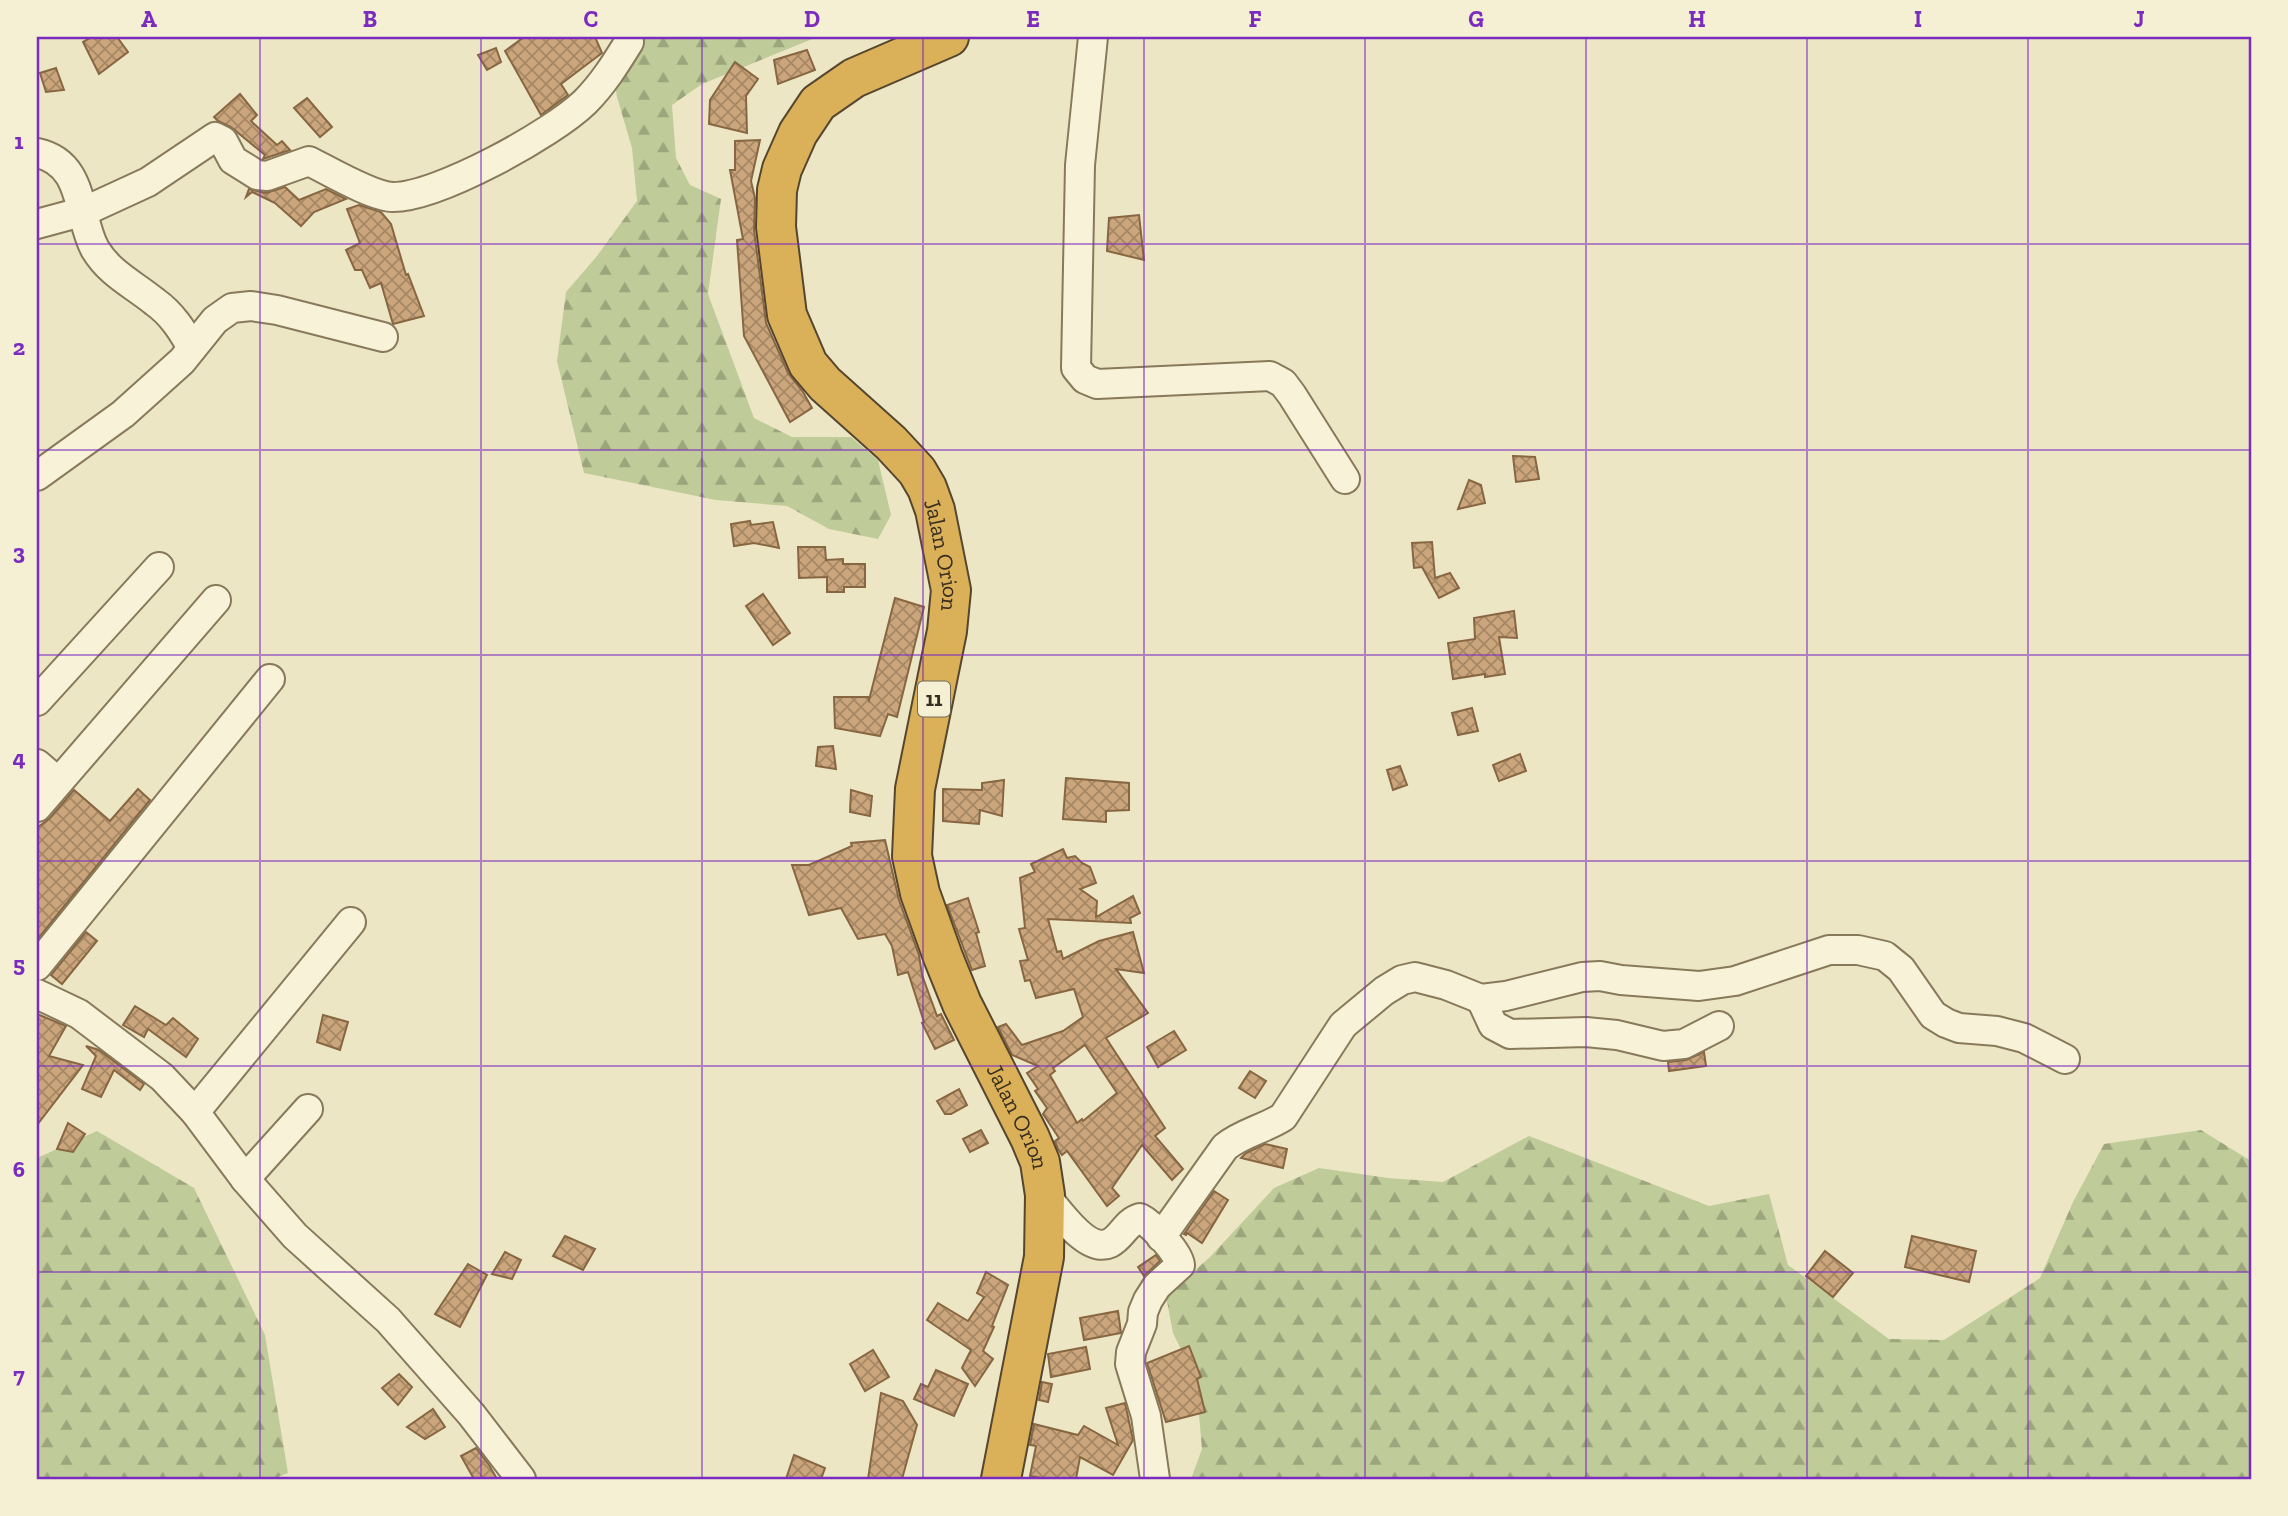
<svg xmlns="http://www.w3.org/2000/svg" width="2288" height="1516" font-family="'Zilla Slab',serif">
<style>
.forest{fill:url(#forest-firs)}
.building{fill:url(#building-cross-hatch);stroke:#876642;stroke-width:2;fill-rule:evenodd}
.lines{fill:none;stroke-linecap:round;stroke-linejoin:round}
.minor-casing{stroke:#88795b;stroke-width:32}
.highway-casing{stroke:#56462f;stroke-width:42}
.minor{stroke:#f8f3d8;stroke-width:28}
.highway{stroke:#dab158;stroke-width:38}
.grid{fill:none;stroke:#7b2cbf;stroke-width:2;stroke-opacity:0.55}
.labels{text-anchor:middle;stroke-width:5;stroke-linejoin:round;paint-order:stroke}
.shield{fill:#f5f0d4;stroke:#716855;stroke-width:2}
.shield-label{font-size:21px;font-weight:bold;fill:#382e1f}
.street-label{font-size:23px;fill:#382e1f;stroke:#f5f0d4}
.neatline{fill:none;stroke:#7b2cbf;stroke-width:2.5}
.grid-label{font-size:23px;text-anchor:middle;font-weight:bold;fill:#7b2cbf}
</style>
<defs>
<pattern id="forest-firs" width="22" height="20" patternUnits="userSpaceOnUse" patternTransform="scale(1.75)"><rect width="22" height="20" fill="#bfcb99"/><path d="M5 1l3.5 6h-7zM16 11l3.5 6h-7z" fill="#9ca57c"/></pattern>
<pattern id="building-cross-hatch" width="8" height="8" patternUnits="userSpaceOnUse" patternTransform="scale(1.75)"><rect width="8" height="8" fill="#cba67c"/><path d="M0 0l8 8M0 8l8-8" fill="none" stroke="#a68865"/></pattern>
</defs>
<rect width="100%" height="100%" fill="#ede6c5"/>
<g class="forest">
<path d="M618,37H817L702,84L672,105L676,158L690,185L721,199L708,294L754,418L792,437H851L878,460L891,515L878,539L829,529L787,506L716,500L584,473L557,361L566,292L597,256L637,201L632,148L617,97L610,49Z"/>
<path d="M2201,1130L2251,1161V1479H1191L1202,1449L1196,1380L1173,1333L1166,1296L1210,1257L1274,1188L1319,1168L1388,1178L1443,1182L1529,1136L1709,1206L1769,1194L1788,1265L1889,1339L1944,1340L2040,1278L2073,1202L2104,1144Z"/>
<path d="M97,1131L194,1188L265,1335L288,1473L273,1479H37V1158Z"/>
</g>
<g class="building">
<path d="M92,37H117L128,52L99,74L83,42Z"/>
<path d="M524,37H595L602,53L561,84L568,95L541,115L505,51Z"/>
<path d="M496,48L501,62L487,70L478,55Z"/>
<path d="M807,50L815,70L778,84L774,60Z"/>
<path d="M735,62L758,79L746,96L747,133L709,124L710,100Z"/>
<path d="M56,68L64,90L46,92L40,73Z"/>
<path d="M240,94L257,115L251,121L277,145L282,141L290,150L263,159L265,155L231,127L218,121L214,117Z"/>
<path d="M307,98L332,127L320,137L294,108Z"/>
<path d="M760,140L751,181L755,198L754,230L766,323L788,373L803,392L812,408L790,422L744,336L737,240L743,239L730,170H735V141Z"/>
<path d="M285,187L299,200L326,189L346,199L314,212L301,226L275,203L252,192L246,197L249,189L266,193Z"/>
<path d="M359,205L381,212L391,224L406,275L408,274L424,316L393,324L381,283L370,288L362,270H355L346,250L360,243L347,209Z"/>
<path d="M1139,215L1144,260L1107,251L1109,218Z"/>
<path d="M1513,456L1535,457L1539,479L1516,482Z"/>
<path d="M1469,480L1481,485L1485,503L1458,509Z"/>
<path d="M750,521L751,525L773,522L779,548L754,543L734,546L731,524Z"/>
<path d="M1432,542L1435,578L1450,573L1459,588L1439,598L1422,567L1414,568L1412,543Z"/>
<path d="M798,547H825L826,560L843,559V564H865V587H844V592H827V577L799,578Z"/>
<path d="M763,594L790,633L773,645L746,606Z"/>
<path d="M895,598L924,607L897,717L888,714L880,736L835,728L834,697H868L869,700Z"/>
<path d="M1514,611L1517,638L1499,637L1505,674L1485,677V674L1453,679L1448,643L1475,639L1474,618Z"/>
<path d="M1472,708L1478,731L1458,735L1452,713Z"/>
<path d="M833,746L836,769L816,766L818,747Z"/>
<path d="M1520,754L1526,771L1499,781L1493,765Z"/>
<path d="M1400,766L1407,785L1393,790L1387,770Z"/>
<path d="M1066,778L1129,783V810L1106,811V822L1063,819Z"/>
<path d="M1004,780L1002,816L980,810L979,824L943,821V789L982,790V783Z"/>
<path d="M138,789L150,800L37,940V828L50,818L74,790L110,821Z"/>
<path d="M851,790L872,796L870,816L850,812Z"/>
<path d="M885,840L899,900L919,955L922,975L937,1016L941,1014L954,1040L935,1049L922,1023L924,1022L908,972L898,975L892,946L885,934L858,939L841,908L809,915L792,865H809L852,846L851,843Z"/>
<path d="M1063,849L1067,858L1075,856L1082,863L1090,867L1096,883L1080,889L1097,901L1096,917L1133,896L1140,913L1130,918L1131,923L1048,919L1057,952L1061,951L1063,959L1099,941L1133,932L1144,973L1116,969L1148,1013L1106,1038L1165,1128L1155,1136L1183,1169L1172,1180L1142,1145L1112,1188L1119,1196L1107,1206L1067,1151L1062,1155L1058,1149L1055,1141L1059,1138L1043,1114L1047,1108L1035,1091L1038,1089L1027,1073L1038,1066L1012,1055L998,1027L1006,1024L1022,1045L1063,1031L1083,1017L1074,989L1036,998L1030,980L1025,981L1020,961L1028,960L1019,929L1025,928L1020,878L1035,872L1031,864ZM1085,1045L1117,1093L1083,1121L1082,1119L1077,1123L1050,1075L1055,1071L1053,1068Z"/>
<path d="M968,898L979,932L976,933L985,966L972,970L947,905Z"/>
<path d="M86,932L97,941L62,984L51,975Z"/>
<path d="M135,1006L166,1025L173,1018L198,1039L186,1057L148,1029L144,1037L123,1025Z"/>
<path d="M37,1014L66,1026L49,1056L83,1065L37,1125Z"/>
<path d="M323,1015L348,1022L340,1050L317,1042Z"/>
<path d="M1174,1031L1186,1050L1158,1067L1147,1047Z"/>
<path d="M86,1046L99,1050L144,1084L140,1090L114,1070L101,1097L82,1089L96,1056Z"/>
<path d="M1704,1052L1706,1066L1669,1071L1668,1062L1686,1060Z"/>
<path d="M1250,1071L1266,1081L1255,1098L1239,1088Z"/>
<path d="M959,1089L967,1105L951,1114H945L937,1101Z"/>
<path d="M68,1123L85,1134L73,1152L57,1149Z"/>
<path d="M981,1130L988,1143L970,1152L963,1139Z"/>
<path d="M1265,1144L1287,1149L1283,1168L1241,1158L1246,1153Z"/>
<path d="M1214,1191L1228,1200L1202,1243L1187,1233L1186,1235L1184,1234Z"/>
<path d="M565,1236L595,1249L583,1270L553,1256Z"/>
<path d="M1912,1236L1976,1251L1969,1282L1905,1267Z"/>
<path d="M1825,1251L1853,1273L1833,1297L1806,1276Z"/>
<path d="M505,1252L521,1260L512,1279L492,1274Z"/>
<path d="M1156,1255L1160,1261L1144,1276L1138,1267Z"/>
<path d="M468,1264L487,1275L460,1327L435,1314Z"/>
<path d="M986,1272L1008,1285L992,1326L994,1327L983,1351L993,1359L975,1386L962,1368L971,1350L927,1320L938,1303L968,1321L984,1297L977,1293Z"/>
<path d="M1118,1311L1121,1333L1084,1340L1080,1318Z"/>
<path d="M1189,1346L1201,1377L1197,1379L1205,1412L1166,1422L1147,1363Z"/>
<path d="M1086,1347L1090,1369L1051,1377L1048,1354Z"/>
<path d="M873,1350L889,1377L865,1391L850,1364Z"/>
<path d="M936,1370L968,1384L954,1416L914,1399L921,1384L928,1387Z"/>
<path d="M399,1374L412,1387L398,1405L382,1388Z"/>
<path d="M1042,1382L1052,1384L1048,1402L1039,1400Z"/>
<path d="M881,1393L903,1401L917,1425L902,1479H868Z"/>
<path d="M1125,1403L1133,1440L1113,1475L1080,1457L1076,1479H1047L1030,1476L1036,1446L1030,1445L1034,1424L1078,1435L1084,1426L1118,1445L1106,1408Z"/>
<path d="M433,1409L445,1427L425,1439L407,1427Z"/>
<path d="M476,1448L489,1465L497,1479H474L461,1456Z"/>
<path d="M794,1455L825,1468L821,1479H786Z"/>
</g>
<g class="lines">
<defs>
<g id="minor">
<path d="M1093,37L1080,165L1076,368L1085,379L1097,384L1270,376L1283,383L1292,395L1345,479"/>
<path d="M37,153C85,163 77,216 95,249C110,274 133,284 155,302C172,314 182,330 192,348"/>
<path d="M37,224L85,211L148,182L215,137L223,141L233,160L257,175L267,176L309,161C329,171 373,197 393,197C438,197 552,134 585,102C603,84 616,63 629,42"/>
<path d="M37,476L123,414L182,361L215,320L232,308L251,306L277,310L383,337"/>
<path d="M37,701L159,567"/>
<path d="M37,764L58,782"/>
<path d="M37,807L216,600"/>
<path d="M37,966L270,679"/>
<path d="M37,994L79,1014L162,1077L195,1112L245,1179L295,1236L388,1320L471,1414L521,1479"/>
<path d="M1481,999L1493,1025L1510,1034L1586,1032L1617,1035L1663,1046L1684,1044L1719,1026"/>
<path d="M195,1112L351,922"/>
<path d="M245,1179L308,1109"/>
<path d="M1045,1195C1057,1209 1087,1254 1110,1243C1122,1237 1126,1222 1140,1218C1152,1224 1179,1253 1180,1265L1157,1286L1148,1300L1143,1312L1142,1324L1131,1352L1130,1364L1146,1416L1155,1479"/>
<path d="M1161,1237L1225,1147C1242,1133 1264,1129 1283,1117L1343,1025L1384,991L1402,980L1415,977L1446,985L1481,999L1506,996L1582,977L1600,976L1621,980L1699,986L1735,981L1829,950H1858L1885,956L1901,969L1933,1015L1946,1023L1959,1028L1997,1031L2024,1038L2065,1059"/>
</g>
<g id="highway">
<path id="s1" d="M949,37L854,78L818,103L798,133L782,169L777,190L776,227L787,315L808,364L825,384L891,443L917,471L927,488L935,510L951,590L947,631L915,789L912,856L920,893L943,957L962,1004L1030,1138L1040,1162L1045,1195L1044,1257L1001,1479"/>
</g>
</defs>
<use href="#minor" class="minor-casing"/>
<use href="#highway" class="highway-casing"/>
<use href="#minor" class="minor"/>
<use href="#highway" class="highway"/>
</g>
<path class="grid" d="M260,37V1479M481,37V1479M702,37V1479M923,37V1479M1144,37V1479M1365,37V1479M1586,37V1479M1807,37V1479M2028,37V1479M37,244H2251M37,450H2251M37,655H2251M37,861H2251M37,1066H2251M37,1272H2251"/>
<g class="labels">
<rect class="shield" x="918" y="681.5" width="32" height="35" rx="5"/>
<g class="shield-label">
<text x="934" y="706">11</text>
</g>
<g class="street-label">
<text dy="8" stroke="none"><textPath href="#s1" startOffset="665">Jalan Orion</textPath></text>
<text dy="8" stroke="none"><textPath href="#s1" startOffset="1253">Jalan Orion</textPath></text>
</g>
</g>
<rect width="2288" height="1516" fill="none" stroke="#f5f0d4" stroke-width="77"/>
<rect x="38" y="38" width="2212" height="1440" class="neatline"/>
<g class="grid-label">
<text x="149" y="27">A</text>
<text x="370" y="27">B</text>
<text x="591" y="27">C</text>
<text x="812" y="27">D</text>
<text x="1033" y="27">E</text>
<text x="1255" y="27">F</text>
<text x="1476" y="27">G</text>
<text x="1697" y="27">H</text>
<text x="1918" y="27">I</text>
<text x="2139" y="27">J</text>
<text x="19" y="149">1</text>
<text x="19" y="355">2</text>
<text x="19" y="560">3</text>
<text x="19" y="766">4</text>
<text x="19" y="972">5</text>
<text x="19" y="1177">6</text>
<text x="19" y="1383">7</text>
</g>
</svg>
